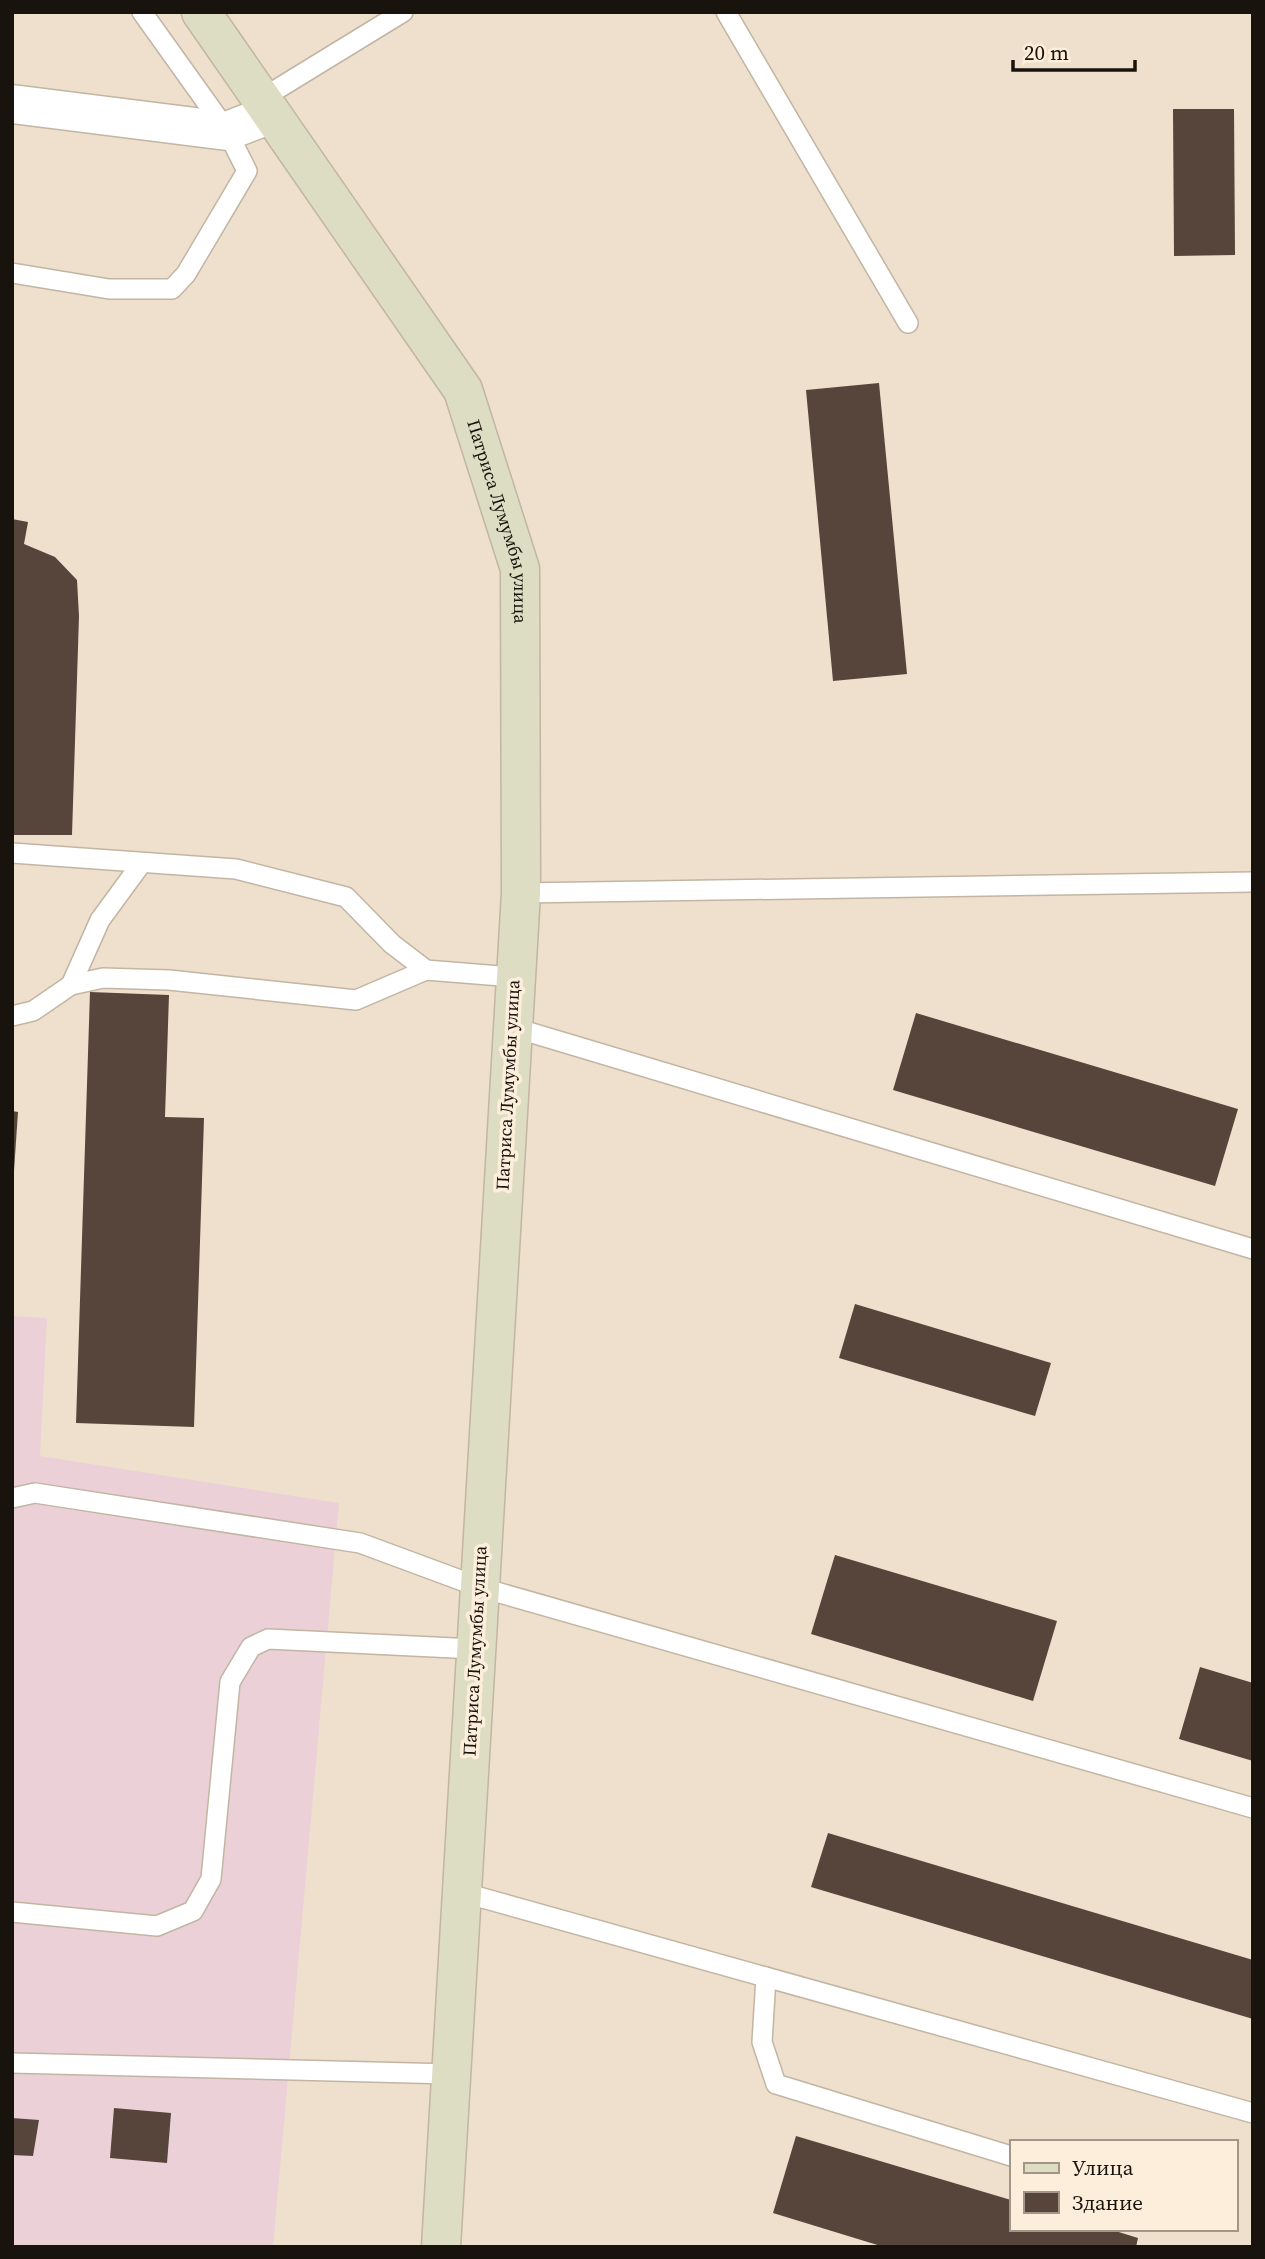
<svg xmlns="http://www.w3.org/2000/svg" width="1265" height="2259" font-family="'Source Serif 4',serif">
<style>
.commercial{fill:#ebd1d7}
.building{fill:#57443b}
.lines{fill:none;stroke-linecap:round;stroke-linejoin:round}
.lane-casing{stroke:#c2b5a3;stroke-width:22}
.street-casing{stroke:#c2b5a3;stroke-width:41}
.secondary-casing{stroke:#c2b5a3;stroke-width:41}
.lane{stroke:#fff;stroke-width:19}
.street{stroke:#fff;stroke-width:38}
.secondary{stroke:#dcddc3;stroke-width:38}
.labels{text-anchor:middle;stroke-width:7;stroke-linejoin:round;paint-order:stroke}
.street-label{font-size:18px;fill:#18130c;stroke:#fceeda}
</style>
<rect width="100%" height="100%" fill="#eee0cd"/>
<path class="commercial" d="M12,1316L47,1318L40,1456L339,1503L273,2247H12Z"/>
<g class="building">
<path d="M1173,109H1234L1235,255L1174,256Z"/>
<path d="M879,383L907,674L833,681L806,390Z"/>
<path d="M12,519L28,522L24,544L55,557L77,580L79,616L72,835H12Z"/>
<path d="M90,992L169,995L165,1117L204,1118L194,1427L76,1423Z"/>
<path d="M916,1013L1238,1109L1215,1186L893,1090Z"/>
<path d="M12,1111L18,1112L14,1171H12Z"/>
<path d="M855,1304L1051,1363L1035,1416L839,1358Z"/>
<path d="M835,1555L1057,1621L1033,1701L811,1634Z"/>
<path d="M1200,1667L1253,1683V1761L1179,1739Z"/>
<path d="M828,1833L1253,1960V2019L811,1887Z"/>
<path d="M114,2108L171,2113L167,2163L110,2158Z"/>
<path d="M12,2118L39,2120L33,2156L12,2155Z"/>
<path d="M796,2136L1011,2200V2229H1109L1138,2238L1136,2247H884L773,2213Z"/>
</g>
<g class="lines">
<defs>
<g id="lane">
<path d="M726,12L908,323"/>
<path d="M261,99L403,12"/>
<path d="M12,273L109,289H172L186,274L247,171L227,131L142,12"/>
<path d="M12,853L236,869L346,897L392,944L426,970L513,977"/>
<path d="M521,893L1253,882"/>
<path d="M71,985L100,920L141,864"/>
<path d="M12,1016L33,1011L71,985L103,978L169,980L356,1000L426,970"/>
<path d="M512,1027L1253,1249"/>
<path d="M12,1498L35,1493L360,1543L479,1587L1253,1808"/>
<path d="M461,1892L1253,2113"/>
<path d="M12,1912L157,1926L193,1911L211,1879L230,1682L251,1647L268,1639L475,1649"/>
<path d="M766,1977L762,2042L776,2084L1011,2156"/>
<path d="M12,2063L451,2074"/>
</g>
<path id="street" d="M12,104L227,131L271,114"/>
<g id="secondary">
<path id="s1" d="M201,12L463,390L520,569L521,893L441,2247"/>
</g>
</defs>
<use href="#lane" class="lane-casing"/>
<use href="#street" class="street-casing"/>
<use href="#secondary" class="secondary-casing"/>
<use href="#lane" class="lane"/>
<use href="#street" class="street"/>
<use href="#secondary" class="secondary"/>
</g>
<g class="labels">
<g class="street-label">
<text dy="6" stroke="none"><textPath href="#s1" startOffset="597">Патриса Лумумбы улица</textPath></text>
<text transform="translate(508 1085) rotate(-87)" y="6">Патриса Лумумбы улица</text>
<text transform="translate(475 1651) rotate(-87)" y="6">Патриса Лумумбы улица</text>
</g>
</g>
<rect width="1265" height="2259" fill="none" stroke="#18130c" stroke-width="28"/>
<rect x="1010" y="2140" width="228" height="91" fill="#fceeda" stroke="#a19688" stroke-width="2"/>
<rect x="1024" y="2163" width="35" height="10" fill="#dcddc3" stroke="#a19688" stroke-width="2"/>
<text x="1072" y="2175" font-size="21" fill="#18130c">Улица</text>
<rect x="1024" y="2192" width="35" height="21" fill="#57443b" stroke="#a19688" stroke-width="2"/>
<text x="1072" y="2210" font-size="21" fill="#18130c">Здание</text>
<path d="M1013 60v10h122v-10" fill="none" stroke="#18130c" stroke-width="3.5"/>
<text x="1024" y="60" font-size="21" fill="#18130c" stroke="#fceeda" stroke-width="5" paint-order="stroke">20 m</text>
</svg>
